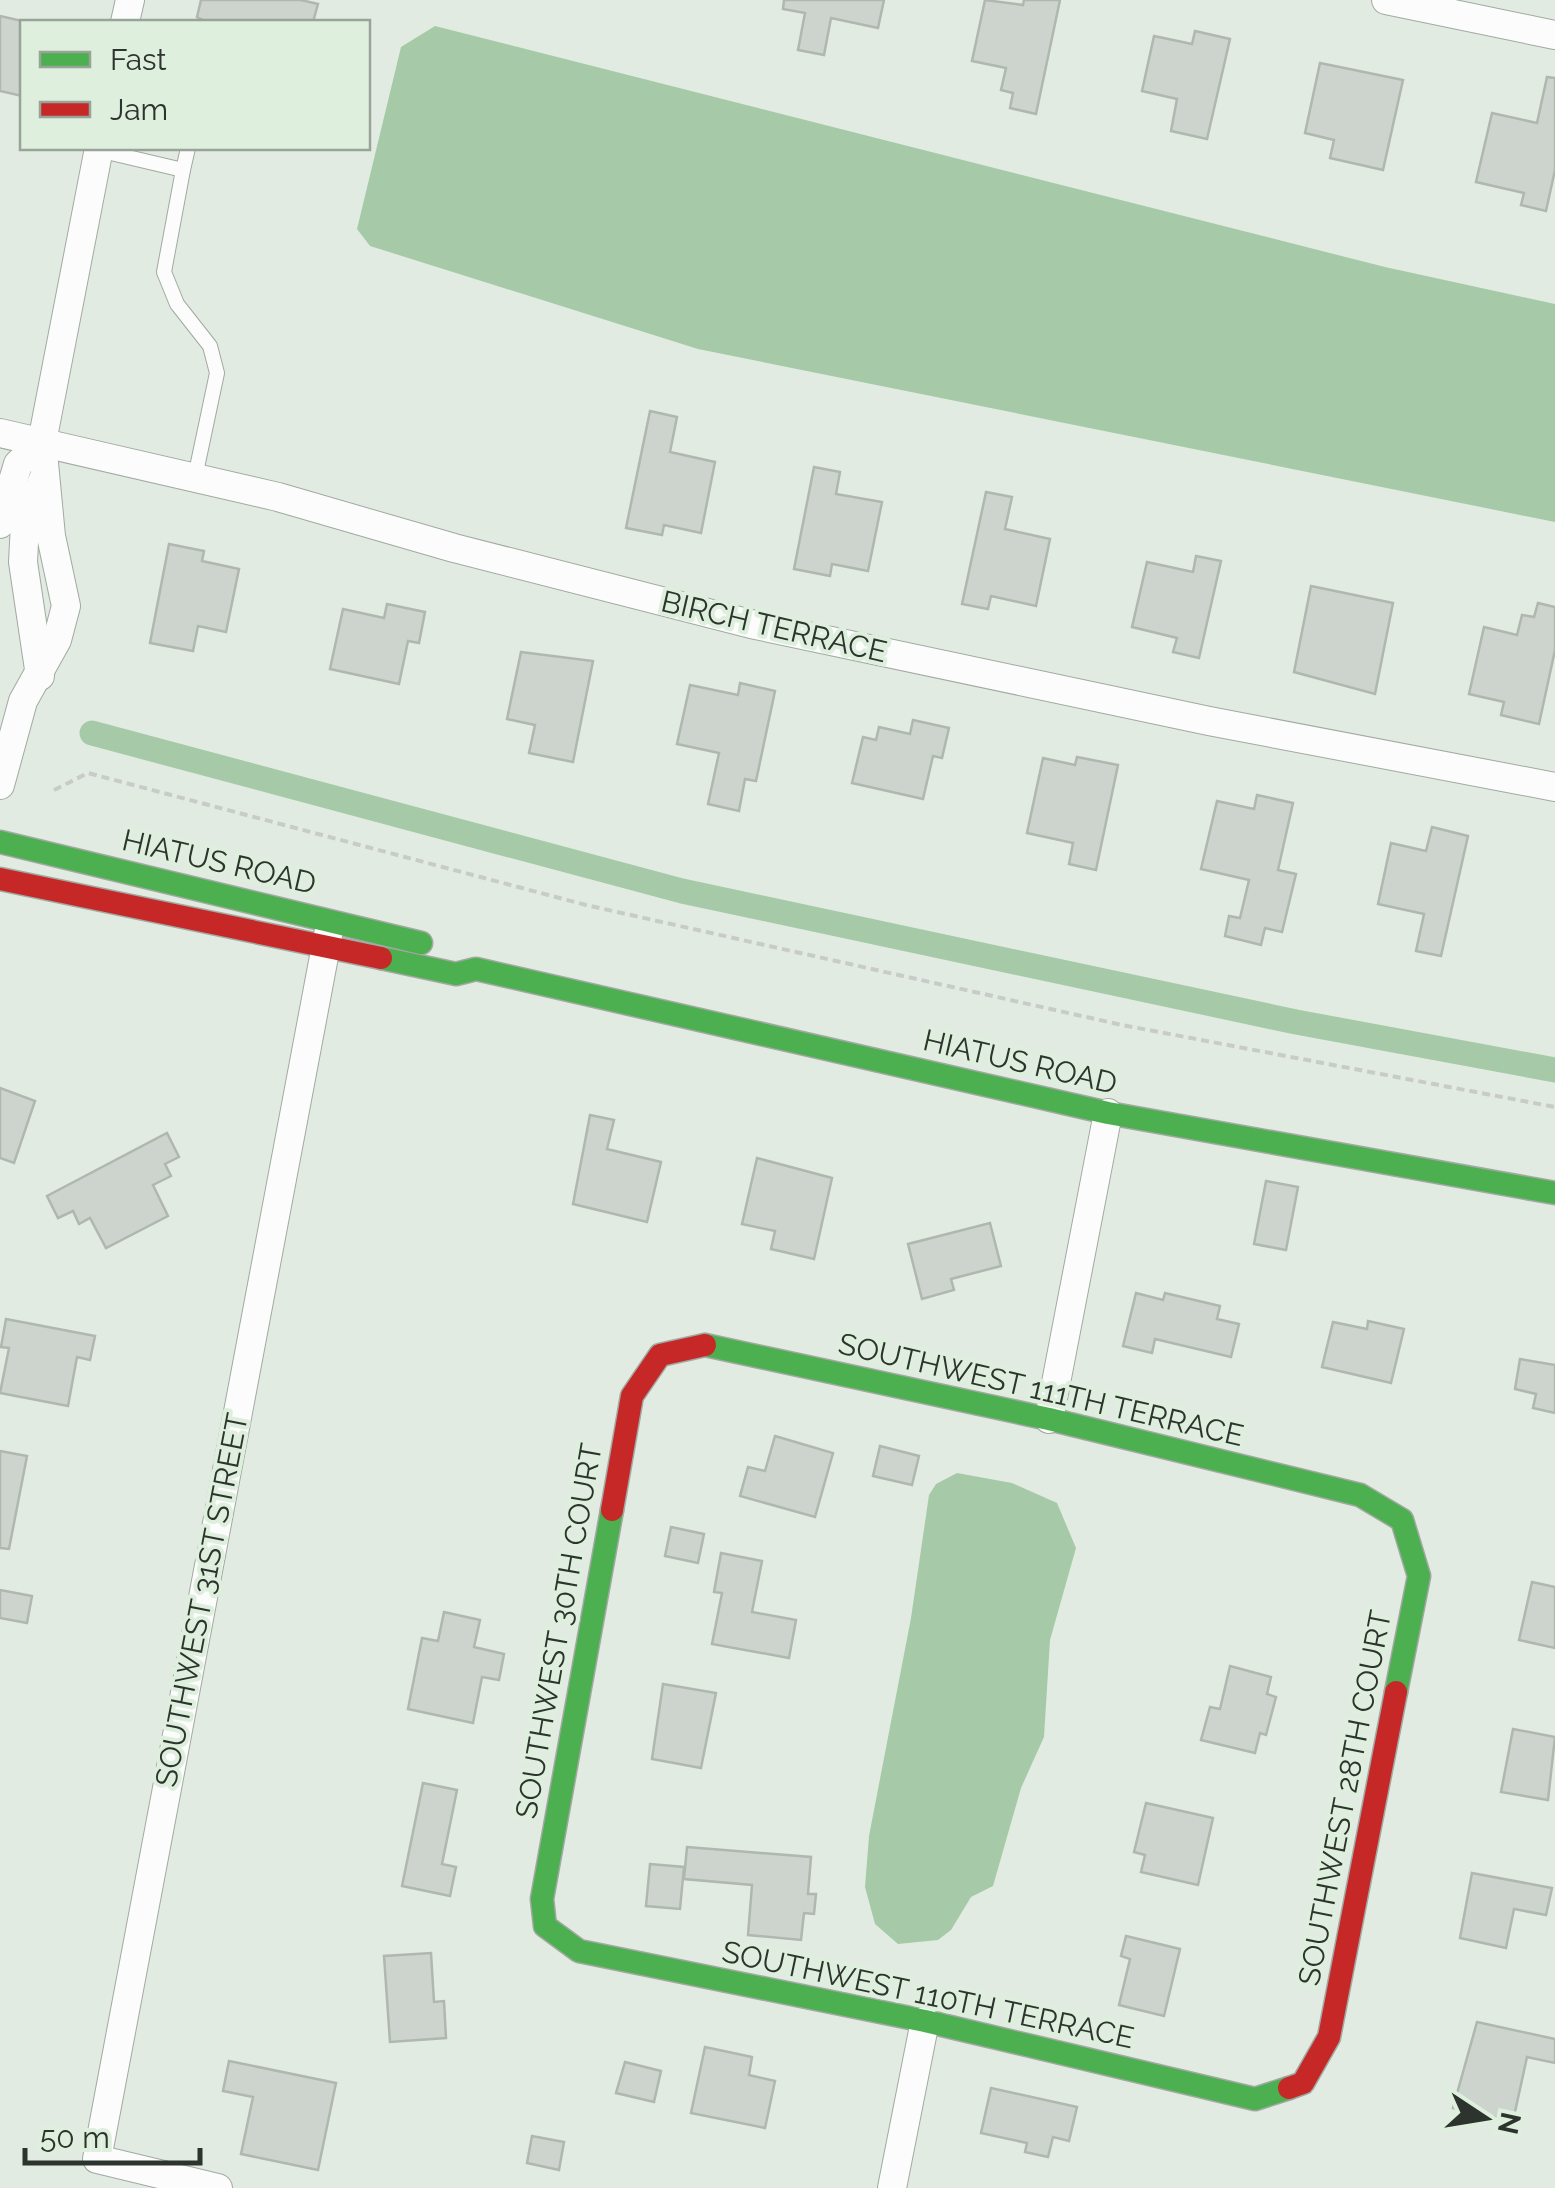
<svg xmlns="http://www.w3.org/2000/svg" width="1555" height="2188" font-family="Raleway,sans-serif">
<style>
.water{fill:#a6caa7}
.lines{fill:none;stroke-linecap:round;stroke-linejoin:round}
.canal{stroke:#a6caa7;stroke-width:25}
.building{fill:#cdd4cd;stroke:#b0b7af;stroke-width:2.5}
.lane-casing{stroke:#a2a9a2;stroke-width:16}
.street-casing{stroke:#a2a9a2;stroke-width:30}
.fast-casing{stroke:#a2a9a2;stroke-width:25}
.jam-casing{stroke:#a2a9a2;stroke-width:25}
.path{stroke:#c8cbc8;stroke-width:4;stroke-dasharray:8 5;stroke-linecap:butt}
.lane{stroke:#fbfcfb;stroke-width:14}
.street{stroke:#fbfcfb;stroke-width:28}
.fast{stroke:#4caf50;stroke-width:22}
.jam{stroke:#c62828;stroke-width:22}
.labels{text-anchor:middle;stroke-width:8;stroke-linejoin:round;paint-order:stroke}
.street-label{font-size:30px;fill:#2d332d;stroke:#deefde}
</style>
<rect width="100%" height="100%" fill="#e2ebe2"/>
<g class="water">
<path d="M435,26L1385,267L1555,304V522L698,349L370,246L357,229L401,47Z"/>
<path d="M957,1473L1012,1483L1057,1503L1076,1548L1050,1640L1044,1737L1021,1788L993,1886L971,1897L951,1930L938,1940L898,1944L875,1924L865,1887L869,1836L911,1618L929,1495L936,1484Z"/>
</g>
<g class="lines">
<path class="canal" d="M92,733L682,891L1296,1022L1555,1070"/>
</g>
<g class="building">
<path d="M201,0H301L318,4L313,22H207L197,17Z"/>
<path d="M784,0H884L878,28L831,18L824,55L798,50L805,13L783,9Z"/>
<path d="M985,0L1023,5L1024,0H1060L1036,114L1010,108L1013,93L1001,90L1006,68L972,61Z"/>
<path d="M0,16L22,21V96L0,91Z"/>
<path d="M1195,31L1230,39L1207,139L1171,131L1177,99L1142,91L1154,36L1192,44Z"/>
<path d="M1320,63L1403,80L1383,170L1330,158L1334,140L1305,133Z"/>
<path d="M1547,77L1555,78V170L1546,211L1521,205L1524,193L1476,182L1492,113L1537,123Z"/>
<path d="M650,411L677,417L670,452L715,462L701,533L664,525L662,535L626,528Z"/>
<path d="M814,467L840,472L836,494L882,502L868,571L832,564L830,576L794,569Z"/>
<path d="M986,492L1012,497L1005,529L1050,539L1036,606L991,596L988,609L962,604Z"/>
<path d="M169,544L204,551L202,561L239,569L226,632L198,626L193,651L150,643Z"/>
<path d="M1196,556L1221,561L1199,658L1173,652L1177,638L1132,627L1147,562L1193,572Z"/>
<path d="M1311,586L1393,603L1375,694L1294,672Z"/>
<path d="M1538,603L1555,607V650L1539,724L1501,715L1504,702L1469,694L1484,627L1517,635L1522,615L1534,617Z"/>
<path d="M387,604L425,612L419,643L408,641L399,684L330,669L343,609L384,618Z"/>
<path d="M521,652L593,661L573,762L529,753L535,725L507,719Z"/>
<path d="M740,683L775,691L756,781L745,779L739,811L708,804L719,753L677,744L690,685L738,695Z"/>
<path d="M913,720L949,728L942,758L933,756L923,799L852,783L863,737L876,740L879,727L910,734Z"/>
<path d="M1077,757L1118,765L1096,870L1069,864L1073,843L1027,833L1043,758L1075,765Z"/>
<path d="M1257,795L1293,803L1278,870L1296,874L1282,932L1265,928L1261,945L1225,936L1229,916L1240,918L1249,880L1201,869L1217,801L1254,809Z"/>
<path d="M1432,827L1468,836L1441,956L1416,951L1424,914L1378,904L1391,843L1426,851Z"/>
<path d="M0,1088L35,1101L14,1163L0,1158Z"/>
<path d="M590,1115L614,1120L607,1149L661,1162L647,1222L573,1204Z"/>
<path d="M167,1133L179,1157L165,1164L171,1176L153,1185L168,1216L106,1248L90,1218L79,1224L73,1211L58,1218L47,1196Z"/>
<path d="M757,1158L832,1178L814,1259L771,1249L775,1231L742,1224Z"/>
<path d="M1266,1181L1298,1187L1286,1250L1254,1244Z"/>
<path d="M990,1223L1001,1266L951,1279L954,1290L922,1299L908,1244Z"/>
<path d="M1136,1293L1163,1300L1165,1293L1220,1306L1217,1319L1239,1324L1231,1357L1155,1339L1152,1353L1123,1346Z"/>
<path d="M6,1319L95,1336L90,1360L77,1357L68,1406L0,1393L9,1348L1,1347Z"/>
<path d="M1368,1321L1404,1329L1391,1383L1322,1367L1333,1322L1367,1329Z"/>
<path d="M1520,1359L1555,1365V1413L1533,1408L1536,1394L1515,1389Z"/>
<path d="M775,1436L833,1453L815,1517L740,1496L748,1467L765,1471Z"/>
<path d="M880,1446L919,1456L912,1485L873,1476Z"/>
<path d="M0,1451L27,1456L9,1549L0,1548Z"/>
<path d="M671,1527L704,1534L698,1563L665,1556Z"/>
<path d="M721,1553L762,1561L752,1612L796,1620L789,1658L712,1644L722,1593L714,1592Z"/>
<path d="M1532,1582L1555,1587V1648L1519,1640Z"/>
<path d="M0,1590L32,1596L27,1623L0,1618Z"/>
<path d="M444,1612L480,1620L474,1647L504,1654L499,1680L482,1677L473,1723L408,1709L422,1638L438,1641Z"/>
<path d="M1230,1666L1271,1677L1267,1694L1276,1697L1266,1735L1260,1733L1255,1753L1201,1740L1210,1707L1220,1709Z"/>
<path d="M663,1684L716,1693L701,1768L652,1759Z"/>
<path d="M1513,1729L1555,1737L1548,1800L1501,1792Z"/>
<path d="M423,1783L457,1790L442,1864L456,1867L450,1896L402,1886Z"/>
<path d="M1146,1803L1213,1818L1198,1885L1141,1872L1145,1855L1134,1852Z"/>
<path d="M687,1847L811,1857L808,1894H816L814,1914L804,1913L801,1940L748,1935L752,1885L684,1879Z"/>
<path d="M650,1864L684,1867L680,1909L646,1906Z"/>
<path d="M1472,1873L1552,1888L1546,1915L1514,1909L1506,1948L1460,1938Z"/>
<path d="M1126,1936L1180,1949L1164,2016L1119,2005L1130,1959L1121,1956Z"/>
<path d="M431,1953L434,2002L444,2001L446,2038L390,2042L384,1956Z"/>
<path d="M1477,2022L1555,2039V2063L1527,2057L1513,2121L1453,2108Z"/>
<path d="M705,2047L752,2057L749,2075L775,2081L765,2128L691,2113Z"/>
<path d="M229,2061L336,2083L318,2170L241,2154L253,2097L223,2091Z"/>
<path d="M625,2062L661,2071L654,2102L616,2093Z"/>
<path d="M991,2088L1077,2107L1069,2141L1053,2137L1048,2157L1025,2152L1027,2143L981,2133Z"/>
<path d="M532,2136L564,2142L559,2170L527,2163Z"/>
</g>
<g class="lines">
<defs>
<g id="lane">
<path d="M98,150L183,170L188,148"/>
<path d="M183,170L164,272L177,304L210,346L217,373L195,477"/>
</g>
<g id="street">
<path d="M1386,0L1555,35"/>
<path d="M125,22L130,0"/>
<path d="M0,433L278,497L454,548L751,624L1209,721L1555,787"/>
<path d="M0,524L18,464L42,442"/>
<path d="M40,676L23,562L25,523L44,477"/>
<path d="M0,785L23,701L57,640L66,606L51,536L42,442L99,148"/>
<path d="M1049,1419L1108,1113"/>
<path d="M218,2188L97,2159L329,930"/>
<path d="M892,2188L925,2021"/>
</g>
<g id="fast">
<path d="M0,842L421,943"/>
<path d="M381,958L456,974L476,969L1108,1113L1555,1193"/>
<path d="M705,1345L1049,1419L1360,1495L1402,1520L1419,1576L1396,1692"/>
<path d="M612,1510L542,1899L545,1926L579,1951L925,2021L1255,2099L1289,2088"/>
</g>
<g id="jam">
<path d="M0,879L381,958"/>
<path d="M612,1510L632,1396L660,1355L705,1345"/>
<path d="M1289,2088L1303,2083L1329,2037L1396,1692"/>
</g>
</defs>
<use href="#lane" class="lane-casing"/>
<use href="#street" class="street-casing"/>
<use href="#fast" class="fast-casing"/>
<use href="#jam" class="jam-casing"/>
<path class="path" d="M54,790L88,773L586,905L1122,1025L1555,1107"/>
<use href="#lane" class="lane"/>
<use href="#street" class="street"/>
<use href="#fast" class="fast"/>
<use href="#jam" class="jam"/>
</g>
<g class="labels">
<g class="street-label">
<text transform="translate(774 627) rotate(13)" y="10">BIRCH TERRACE</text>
<text transform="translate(219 862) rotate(13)" y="10">HIATUS ROAD</text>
<text transform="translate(1020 1062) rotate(13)" y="10">HIATUS ROAD</text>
<text transform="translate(1041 1390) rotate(13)" y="10">SOUTHWEST 111TH TERRACE</text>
<text transform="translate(202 1600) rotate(-79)" y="10">SOUTHWEST 31ST STREET</text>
<text transform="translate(559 1631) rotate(-80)" y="10">SOUTHWEST 30TH COURT</text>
<text transform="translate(1345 1798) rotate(-79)" y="10">SOUTHWEST 28TH COURT</text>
<text transform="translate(928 1995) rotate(12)" y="10">SOUTHWEST 110TH TERRACE</text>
</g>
</g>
<rect x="20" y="20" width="350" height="130" fill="#deefde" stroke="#97a497" stroke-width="2.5"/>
<rect x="40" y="52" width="50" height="15" fill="#4caf50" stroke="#97a497" stroke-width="2.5"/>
<text x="110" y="70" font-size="30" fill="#2d332d">Fast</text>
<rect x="40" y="102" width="50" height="15" fill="#c62828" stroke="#97a497" stroke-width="2.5"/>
<text x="110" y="120" font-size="30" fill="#2d332d">Jam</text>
<g transform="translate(1485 2118) rotate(102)" stroke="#deefde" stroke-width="8" paint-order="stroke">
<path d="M0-8L18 38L0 25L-18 38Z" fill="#2d332d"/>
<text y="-15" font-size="28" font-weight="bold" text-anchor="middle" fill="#2d332d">N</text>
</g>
<path d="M25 2148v15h175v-15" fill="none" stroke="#2d332d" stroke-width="5"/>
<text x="40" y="2148" font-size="30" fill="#2d332d" stroke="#deefde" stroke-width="8" paint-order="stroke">50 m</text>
</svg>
